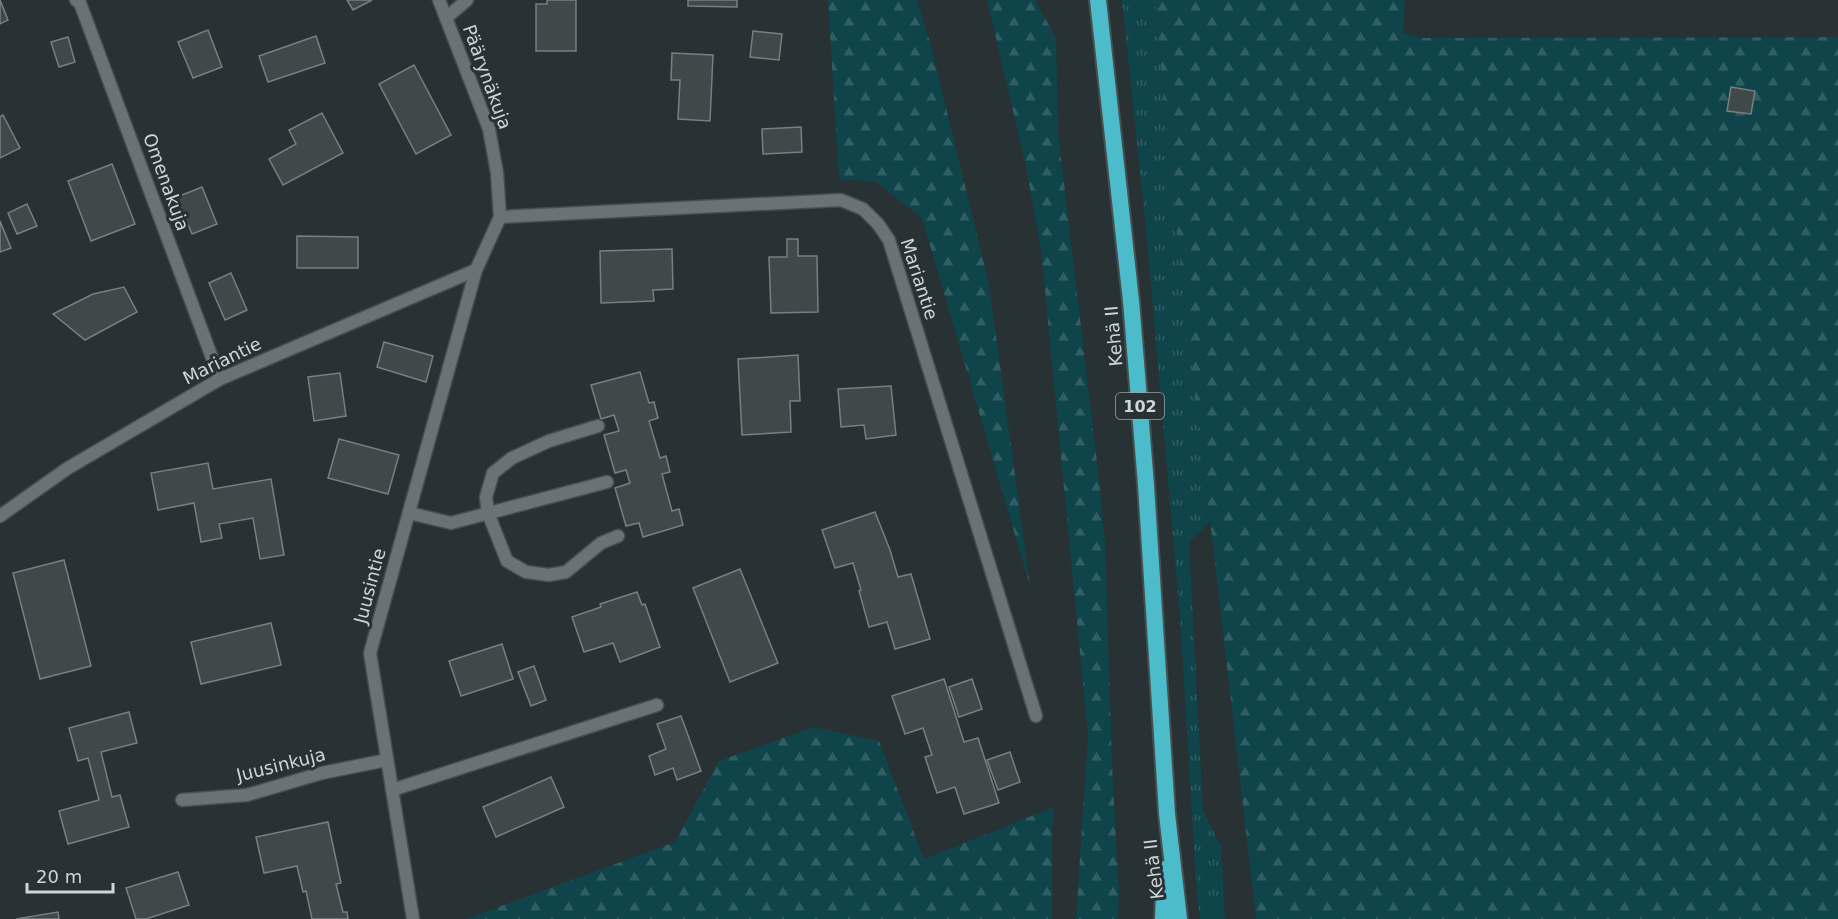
<svg xmlns="http://www.w3.org/2000/svg" width="1838" height="919" font-family="'DejaVu Sans',sans-serif">
<style>
.grass{fill:url(#grass-tufts)}
.forest{fill:url(#forest-firs)}
.building{fill:#3f494a;stroke:#768082;stroke-width:1.5}
.lines{fill:none;stroke-linecap:round;stroke-linejoin:round}
.service-casing{stroke:#464e4f;stroke-width:15}
.minor-casing{stroke:#464e4f;stroke-width:15}
.trunk-casing{stroke:#464e4f;stroke-width:20}
.service{stroke:#697375;stroke-width:12}
.minor{stroke:#697375;stroke-width:12}
.trunk{stroke:#4cbcca;stroke-width:16}
.labels{text-anchor:middle;stroke-width:6;stroke-linejoin:round;paint-order:stroke}
.shield{fill:#283133;stroke:#9ea4a6;stroke-width:1.5}
.shield-label{font-size:16px;font-weight:bold;fill:#d0d6d7}
.street-label{font-size:18px;fill:#d0d6d7;stroke:#283133}
</style>
<defs>
<pattern id="grass-tufts" width="24" height="20" patternUnits="userSpaceOnUse" patternTransform="scale(1.5)"><rect width="24" height="20" fill="#0e444a"/><path d="M3 7l-1-3M5 7V3M7 7l1-3M15 17l-1-3M17 17v-4M19 17l1-3" fill="none" stroke="#305e63"/></pattern>
<pattern id="forest-firs" width="22" height="20" patternUnits="userSpaceOnUse" patternTransform="scale(1.5)"><rect width="22" height="20" fill="#0e444a"/><path d="M5 1l3.5 6h-7zM16 11l3.5 6h-7z" fill="#305e63"/></pattern>
</defs>
<rect width="100%" height="100%" fill="#283133"/>
<path class="grass" d="M1122,0H1155L1170,171L1211,521L1189,542L1203,811L1221,846L1225,919H1200L1197,896L1180,617L1146,229Z"/>
<g class="forest">
<path d="M828,0H917L931,46L989,284L1030,586L922,218L876,182L839,179Z"/>
<path d="M987,0H1035L1056,38L1058,133L1098,470L1105,542L1112,766L1119,893L1118,919H1076L1088,735L1041,250L1026,167Z"/>
<path d="M1155,0H1405L1403,33L1423,38L1838,37V919H1256L1170,171Z"/>
<path d="M813,727L879,741L924,859L1054,807L1052,835V919H466L675,842L719,761Z"/>
</g>
<g class="building">
<path d="M0,0L8,20L0,24Z"/>
<path d="M347,0H372L353,10Z"/>
<path d="M547,0H576V51H536V4H547Z"/>
<path d="M688,0H737V7L688,6Z"/>
<path d="M208,30L222,67L193,78L178,42Z"/>
<path d="M753,31L782,34L779,60L750,57Z"/>
<path d="M316,36L325,63L268,82L259,56Z"/>
<path d="M68,37L75,62L59,67L51,42Z"/>
<path d="M672,53L713,55L710,121L678,119L680,80H671Z"/>
<path d="M414,65L451,135L416,154L379,84Z"/>
<path d="M1731,87L1755,91L1751,114L1727,111Z"/>
<path d="M322,113L343,153L283,185L269,159L296,144L289,130Z"/>
<path d="M3,115L20,148L0,158V117Z"/>
<path d="M801,127L802,152L763,154L762,129Z"/>
<path d="M112,164L135,224L91,241L68,181Z"/>
<path d="M202,187L217,224L192,234L177,197Z"/>
<path d="M27,204L37,226L17,234L8,213Z"/>
<path d="M0,221L11,248L0,252Z"/>
<path d="M297,236L358,237V268H297Z"/>
<path d="M787,239H798V256H817L818,312L771,313L769,257H787Z"/>
<path d="M672,249L673,289L653,290L654,301L601,303L600,251Z"/>
<path d="M231,273L247,310L225,320L209,283Z"/>
<path d="M124,287L137,312L85,340L53,314L93,294Z"/>
<path d="M384,342L433,356L426,382L377,367Z"/>
<path d="M798,355L800,401H790L791,432L742,435L738,359Z"/>
<path d="M640,372L649,403L654,402L658,418L649,421L660,458L666,456L670,472L662,474L672,511L679,509L683,525L643,537L639,523L626,526L615,488L630,483L626,470L615,473L604,435L619,431L614,415L601,419L591,385Z"/>
<path d="M340,373L346,416L314,421L308,377Z"/>
<path d="M891,386L896,435L866,439L864,425L841,427L838,389Z"/>
<path d="M339,439L399,455L388,494L328,478Z"/>
<path d="M208,463L213,489L271,479L284,555L260,559L253,518L219,524L222,538L201,542L194,503L158,510L151,473Z"/>
<path d="M875,512L890,550L898,577L911,574L930,639L895,649L887,622L869,627L859,591L861,590L853,563L835,568L822,530Z"/>
<path d="M64,560L91,666L40,679L13,573Z"/>
<path d="M740,569L778,663L730,682L693,588Z"/>
<path d="M637,592L642,605L645,604L660,647L620,662L613,643L584,652L572,617L601,607L600,604Z"/>
<path d="M271,623L281,665L201,684L191,642Z"/>
<path d="M502,644L513,679L461,696L449,661Z"/>
<path d="M534,666L546,700L531,706L518,672Z"/>
<path d="M944,679L964,742L978,738L999,803L964,814L955,787L937,793L925,757L932,755L923,728L905,734L892,696Z"/>
<path d="M972,679L982,709L959,717L949,687Z"/>
<path d="M129,712L137,743L101,752L112,797L120,795L129,827L68,844L59,811L99,800L88,758L78,761L69,728Z"/>
<path d="M681,716L701,771L677,780L673,768L655,775L649,756L666,749L657,724Z"/>
<path d="M1010,752L1020,782L998,790L987,760Z"/>
<path d="M551,777L564,807L496,837L483,807Z"/>
<path d="M328,822L341,883L336,884L343,912H347L348,919H312L306,891L303,892L297,866L264,873L256,837Z"/>
<path d="M178,872L189,905L146,919H136L126,888Z"/>
<path d="M58,912L59,919H16Z"/>
</g>
<g class="lines">
<defs>
<g id="service">
<path d="M76,0L80,3L220,379"/>
<path d="M598,426L549,441L512,458L493,473L486,497L488,513L507,561L526,572L549,575L566,572L601,543L618,536"/>
<path d="M409,513L451,523L607,482"/>
<path d="M392,790L657,705"/>
</g>
<g id="minor">
<path d="M446,18L467,0"/>
<path d="M500,217L841,200L863,209L878,224L889,240L1036,716"/>
<path d="M0,516L68,468L220,379L476,270"/>
<path d="M182,800L247,795L322,773L387,760"/>
<path d="M413,919L370,653L476,270L500,217L497,173L489,129L439,0"/>
</g>
<g id="trunk">
<path d="M1098,0L1131,301L1146,485L1167,814L1179,919"/>
<path d="M1163,919L1165,869"/>
</g>
</defs>
<use href="#service" class="service-casing"/>
<use href="#minor" class="minor-casing"/>
<use href="#trunk" class="trunk-casing"/>
<use href="#service" class="service"/>
<use href="#minor" class="minor"/>
<use href="#trunk" class="trunk"/>
</g>
<g class="labels">
<rect class="shield" x="1116" y="393" width="48" height="26" rx="4.5"/>
<g class="shield-label">
<text x="1140" y="412">102</text>
</g>
<g class="street-label">
<text transform="translate(487 77) rotate(70)" y="6">Päärynäkuja</text>
<text transform="translate(166 182) rotate(70)" y="6">Omenakuja</text>
<text transform="translate(919 279) rotate(72)" y="6">Mariantie</text>
<text transform="translate(1114 336) rotate(-95)" y="6">Kehä II</text>
<text transform="translate(222 361) rotate(-26)" y="6">Mariantie</text>
<text transform="translate(370 586) rotate(-75)" y="6">Juusintie</text>
<text transform="translate(281 765) rotate(-14)" y="6">Juusinkuja</text>
<text transform="translate(1154 869) rotate(-97)" y="6">Kehä II</text>
</g>
</g>
<path d="M27 883v9h86v-9" fill="none" stroke="#d0d6d7" stroke-width="3"/>
<text x="36" y="883" font-size="18" fill="#d0d6d7" stroke="#283133" stroke-width="4.5" paint-order="stroke">20 m</text>
</svg>
